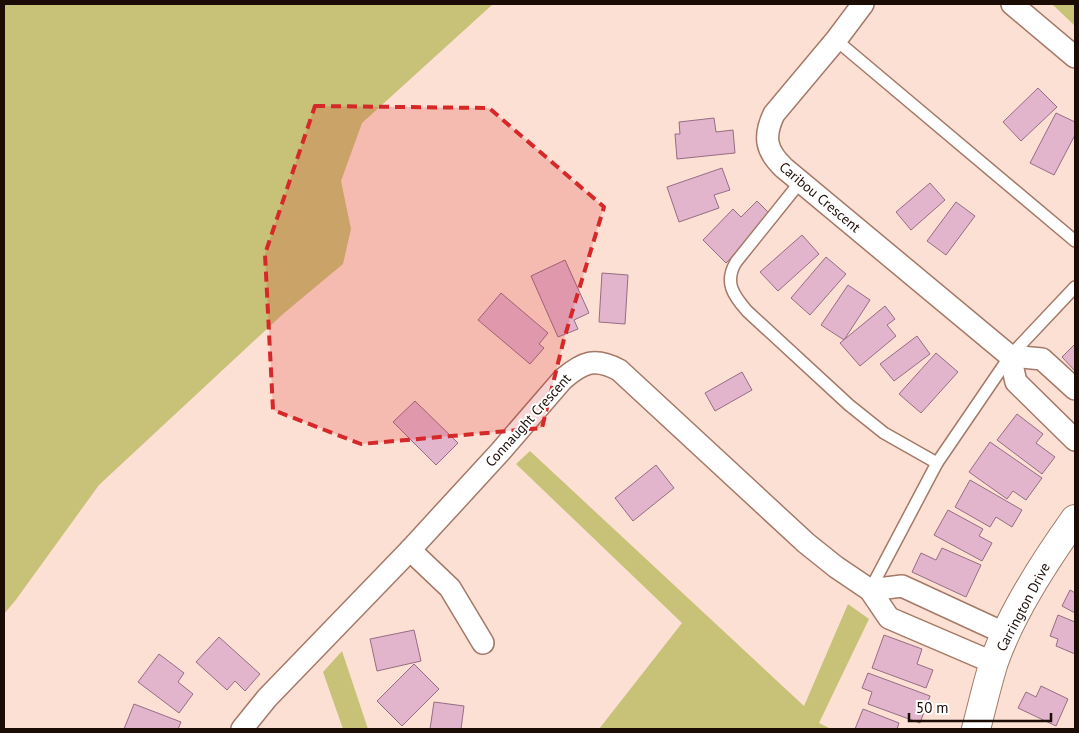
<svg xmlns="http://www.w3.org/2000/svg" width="1079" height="733" font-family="'PT Sans',sans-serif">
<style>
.green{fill:#c7c278}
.building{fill:#e2b5cd;stroke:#956d83}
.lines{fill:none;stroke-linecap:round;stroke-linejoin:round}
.service-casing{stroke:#a47967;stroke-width:14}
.minor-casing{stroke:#a47967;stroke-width:24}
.tertiary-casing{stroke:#a47967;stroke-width:30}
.service{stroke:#fff;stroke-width:11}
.minor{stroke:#fff;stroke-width:21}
.tertiary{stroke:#fff;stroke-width:28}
.marked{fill:#d62828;fill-opacity:0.2;stroke:#d62828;stroke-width:4;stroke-dasharray:10 6;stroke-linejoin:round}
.labels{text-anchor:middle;stroke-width:4;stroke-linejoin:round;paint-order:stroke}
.street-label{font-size:14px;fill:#1b0c06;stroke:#fff}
</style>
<rect width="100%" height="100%" fill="#fde0d4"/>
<g class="green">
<path d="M4,4H493L362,123L341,181L351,229L343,264L283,314L99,485L15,601L4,614Z"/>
<path d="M1052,4H1075V26Z"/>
<path d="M530,451L804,706L848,604L869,619L819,723L831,729H599L682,623L516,464Z"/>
<path d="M342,651L368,729H343L323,672Z"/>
</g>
<g class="building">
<path d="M1038,88L1057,107L1021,141L1003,122Z"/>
<path d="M1056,113L1075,122V135L1054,175L1030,163Z"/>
<path d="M714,118L716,132L733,130L735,153L677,159L675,134H680L679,122Z"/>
<path d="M722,168L730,190L714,195L719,208L679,222L667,187Z"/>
<path d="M930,183L945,200L911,230L896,212Z"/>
<path d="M757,201L772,216L726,263L703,240L733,209L741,217Z"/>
<path d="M956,202L975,216L946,255L927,241Z"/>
<path d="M802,235L819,254L778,291L760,272Z"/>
<path d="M826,257L846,274L810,315L791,298Z"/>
<path d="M565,260L589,313L574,320L578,329L558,337L531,276Z"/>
<path d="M602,273L628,275L625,324L599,322Z"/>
<path d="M848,285L870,300L844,340L821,325Z"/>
<path d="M501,293L548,333L539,344L544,348L530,364L478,320Z"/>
<path d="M885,306L895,319L887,325L896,336L860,366L840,343Z"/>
<path d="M917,336L930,354L894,381L880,364Z"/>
<path d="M1075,344V371L1062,357Z"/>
<path d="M936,353L958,372L921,413L899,394Z"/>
<path d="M742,372L752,390L715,411L705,393Z"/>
<path d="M415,401L458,443L436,465L393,422Z"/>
<path d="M1017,414L1043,434L1036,443L1055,457L1042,474L997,440Z"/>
<path d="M990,442L1042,478L1026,500L1013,491L1007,499L969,472Z"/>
<path d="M656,465L674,488L633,521L615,498Z"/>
<path d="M970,480L1022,510L1012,527L996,517L990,527L955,507Z"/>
<path d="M948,510L983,529L979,536L992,543L982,561L934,535Z"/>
<path d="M942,548L981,565L966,597L912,572L921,553L936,560Z"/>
<path d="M1070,590L1075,593V613L1062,606Z"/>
<path d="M1058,615L1075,622V654L1056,646L1058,639L1050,636Z"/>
<path d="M414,630L421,661L377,671L370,639Z"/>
<path d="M884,635L922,649L917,664L933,670L926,688L872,668Z"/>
<path d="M219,637L260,674L245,691L235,681L227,690L196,662Z"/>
<path d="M159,654L184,673L178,682L193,694L179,713L138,682Z"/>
<path d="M414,664L439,689L402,726L377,701Z"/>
<path d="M868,673L930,696L920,723L868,704L872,692L862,688Z"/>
<path d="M1041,686L1068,699L1056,726L1018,708L1026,692L1036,697Z"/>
<path d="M434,702L464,706L461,729H430Z"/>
<path d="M134,704L181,722L178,729H124Z"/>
<path d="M863,709L899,723L897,729H855Z"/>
</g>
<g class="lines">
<defs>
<g id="service">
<path d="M836,40L1075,241"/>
<path d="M801,181L736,262C724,282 733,295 747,311L849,405L884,433L937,463"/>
<path d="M870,590L937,463L1010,356L1075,287"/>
</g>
<g id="minor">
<path d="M863,4L836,40L774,114C763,137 766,151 784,168L1010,356L1016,382L1075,440"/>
<path d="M1012,4L1075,57"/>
<path d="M1010,356L1042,359L1075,389"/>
<path d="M410,550L450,588L483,643"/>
<path d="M870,590L902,586L1006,634"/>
<path d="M242,729L267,698L410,550L500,452L563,379C583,362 595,357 619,370L806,543L836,567L870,590L889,618L994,663"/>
</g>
<path id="tertiary" d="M976,729C982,707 987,684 994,662C1011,613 1045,561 1075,519"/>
</defs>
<use href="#service" class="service-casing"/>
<use href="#minor" class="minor-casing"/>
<use href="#tertiary" class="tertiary-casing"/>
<use href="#service" class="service"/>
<use href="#minor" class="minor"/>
<use href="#tertiary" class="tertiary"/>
</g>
<path class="marked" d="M315,106L489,108L604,207L564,339L542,428L361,444L273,410L265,254Z"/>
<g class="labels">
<g class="street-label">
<text transform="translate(820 197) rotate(40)" y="5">Caribou Crescent</text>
<text transform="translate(528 420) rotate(-48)" y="5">Connaught Crescent</text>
<text transform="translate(1023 607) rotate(-62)" y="5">Carrington Drive</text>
</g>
</g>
<rect width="1079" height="733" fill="none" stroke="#1b0c06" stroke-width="10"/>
<path d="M909 713v8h142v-8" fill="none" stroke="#1b0c06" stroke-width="2.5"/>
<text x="916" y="713" font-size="15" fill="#1b0c06" stroke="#ffffff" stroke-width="4" paint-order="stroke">50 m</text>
</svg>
